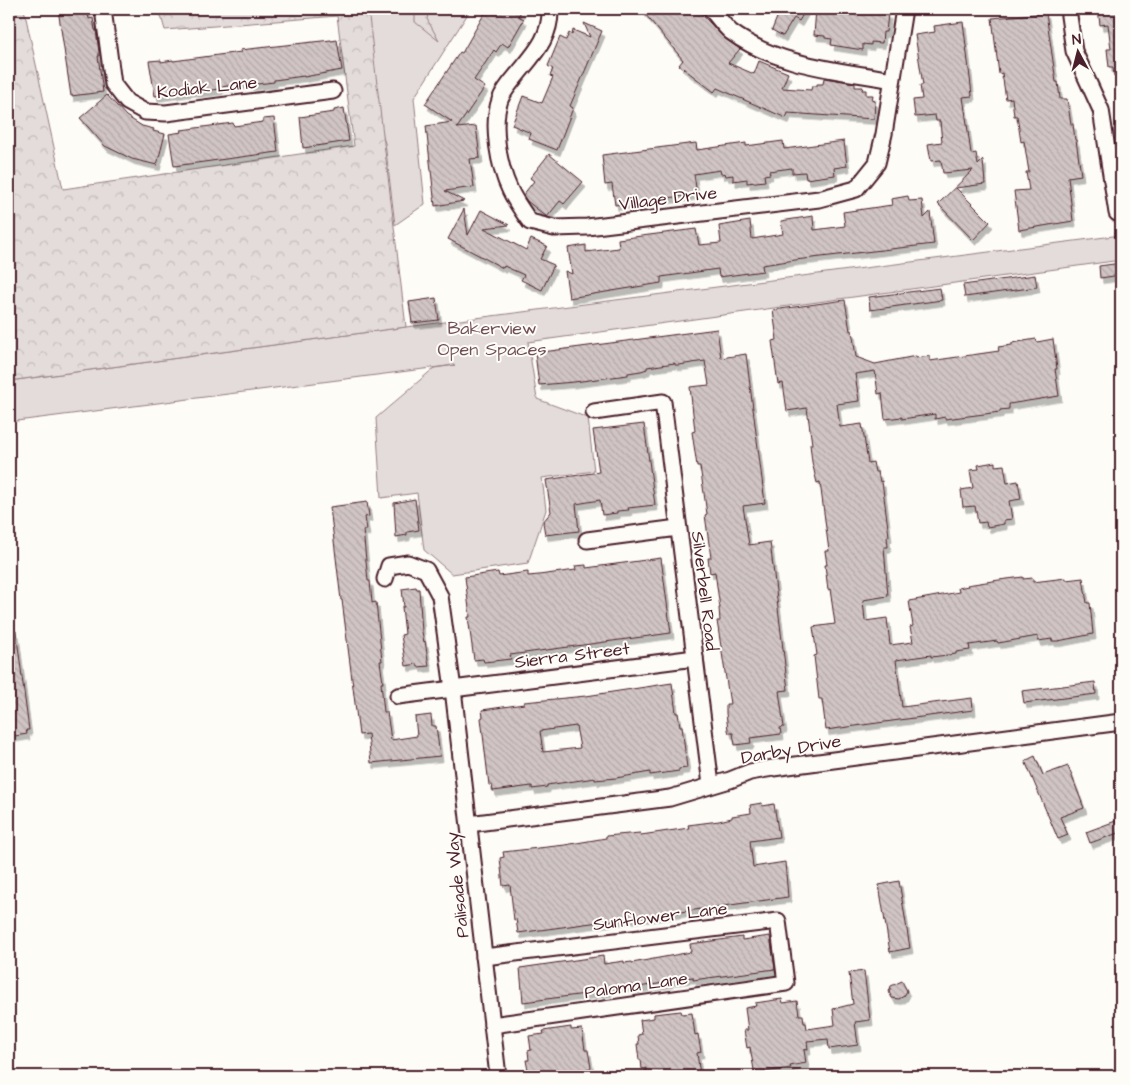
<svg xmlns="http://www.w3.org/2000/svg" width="1130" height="1085" font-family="'Architects Daughter',sans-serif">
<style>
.green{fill:#e3dcda;stroke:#967e82}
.forest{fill:url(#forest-crowns);stroke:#967e82}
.wetland{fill:url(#wetland-marsh);stroke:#967e82}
.building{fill:url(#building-back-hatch);stroke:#4a1f2b;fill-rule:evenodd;filter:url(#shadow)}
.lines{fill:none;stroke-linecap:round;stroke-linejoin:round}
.minor-casing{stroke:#4a1f2b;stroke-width:19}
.minor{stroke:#fdfcf7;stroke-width:15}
.labels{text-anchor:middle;stroke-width:4;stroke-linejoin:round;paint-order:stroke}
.street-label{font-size:18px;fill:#4a1f2b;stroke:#fdfcf7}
.park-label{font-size:18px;fill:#704e57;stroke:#fdfcf7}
</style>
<defs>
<pattern id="forest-crowns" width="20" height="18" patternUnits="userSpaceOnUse" patternTransform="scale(1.25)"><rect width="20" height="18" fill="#e3dcda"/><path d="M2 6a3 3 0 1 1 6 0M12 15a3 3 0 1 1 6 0" fill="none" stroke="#c4bcbb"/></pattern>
<pattern id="wetland-marsh" width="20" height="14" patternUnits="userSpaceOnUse" patternTransform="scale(1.25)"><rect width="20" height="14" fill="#e3dcda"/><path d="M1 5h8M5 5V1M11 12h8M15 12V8" fill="none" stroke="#c4bcbb"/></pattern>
<pattern id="building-back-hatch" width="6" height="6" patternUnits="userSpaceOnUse" patternTransform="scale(1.25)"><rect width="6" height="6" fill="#d0c5c4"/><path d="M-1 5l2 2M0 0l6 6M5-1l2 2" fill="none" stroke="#b4a9a9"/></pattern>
<filter id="shadow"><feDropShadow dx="3" dy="5.5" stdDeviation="0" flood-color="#0004"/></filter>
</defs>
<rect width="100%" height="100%" fill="#fdfcf7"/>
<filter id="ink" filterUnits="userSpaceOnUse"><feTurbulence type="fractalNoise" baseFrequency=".02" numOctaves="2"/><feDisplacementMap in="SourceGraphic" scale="10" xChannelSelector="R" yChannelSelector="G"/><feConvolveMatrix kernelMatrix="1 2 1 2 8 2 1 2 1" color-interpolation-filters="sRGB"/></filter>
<g filter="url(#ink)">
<g class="green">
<path d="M336,9H471L414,98L425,204L395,225L385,143Z"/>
<path d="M1121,235V260L528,342L537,399L588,418L594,471L542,478L546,510L528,563L452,574L424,550L417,493L381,498L376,418L434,368L455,365L9,422V381L406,327Z"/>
</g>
<path class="forest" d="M9,9H24L63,189L354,146L337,16L165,30L159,9H368L406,327L9,381Z"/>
<path class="wetland" d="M415,9H429L427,19L439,41L415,22Z"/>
<g class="building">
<path d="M58,9H87L89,19L93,18L95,30H96L99,52V56H98L103,92L71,96Z"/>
<path d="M487,9H523L518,16L524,19L508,47L502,43L496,52L494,50L474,80L485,87L457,128L476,126L480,158L470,159L474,187L445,191L464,201L435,206L426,126L452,122L425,104L460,52L462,53Z"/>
<path d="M641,9H697L722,36L740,49L728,63L754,74L759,61L788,73L782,88L811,90L812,86H817V84H823L824,78L855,83V87H863L862,90H866V95H873L872,100L875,101L874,119L788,113L786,118L717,88L714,92L679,65L683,60Z"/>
<path d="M778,9H806L799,21L794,18L783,36L772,30L780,10Z"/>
<path d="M816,9H852V11L888,14L886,32H883L882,43L871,42V45L863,44V50L831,45L832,39L825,38V36L814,35Z"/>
<path d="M1098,9H1121V76H1114L1113,67H1109L1107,49H1111L1108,24L1100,25Z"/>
<path d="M1046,13L1056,82H1058L1060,99H1067L1071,124H1073L1075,140H1076L1081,175L1068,177L1073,221L1019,230L1014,191L1029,190L1026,172H1029L1024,141L1021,142L1017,116H1014L1012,98L1006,99L1002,73L999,74L992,18Z"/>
<path d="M963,22L971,86L972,96L963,97L967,124L971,154L976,153L978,165L983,160L985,184L956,188L990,222L973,240L938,204L973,170L943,173L941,160L931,161L928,144L942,142L940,121H936L935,115L915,117L913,100L922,99L920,85H923L915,35L935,32L934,26Z"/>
<path d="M584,23L602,31L570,106L573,108L557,150L529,139L531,133L512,125L523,96L542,103L553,77L550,76L553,69L548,66L560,37L566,40L569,33L572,35L573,30L590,37Z"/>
<path d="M331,40V41L337,40L342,70L304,77V76L274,80V82L249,85V83L220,87V89L195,92V90L155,96L149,61L161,60V62L173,60V61L241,52L240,50Z"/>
<path d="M107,95L126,116L142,126L154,129L153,131L165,134L157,165L132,159L105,146L80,118Z"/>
<path d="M344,108L349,141L303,148L300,117L334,112V110Z"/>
<path d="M274,118L278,152L174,166L169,134L182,132L181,130L233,123L234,126L263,122V119Z"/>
<path d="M783,141L784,149L844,141L847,166L834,168L835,175L806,179L805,172L792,173V168L769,171L770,174L764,175L765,181L747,183V179L733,181V175L726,176L725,173L721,174L720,170L694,174L697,194L615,205L612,184L605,185L602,155L696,143L697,150L746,143V146Z"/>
<path d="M549,154L583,182L564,204L560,201L547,217L527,201L523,195L534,181L530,178Z"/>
<path d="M908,196L909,201L922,200L924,218L930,212L934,244L795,260L762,265L763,271L719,277L718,269L661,277V283L569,298L565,271L572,274L568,248L586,245V252L619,248L618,239L696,229L699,245L721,243L719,226L750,221L752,239L783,234L781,221L813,216L814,230L845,226L843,212L892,205L891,199Z"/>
<path d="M464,209L468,235L481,210L509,225L484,228L526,250L531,239L547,246L540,259L554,265L542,290L521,280L524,275L504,266L503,268L448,239Z"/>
<path d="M1121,263V275L1100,278L1099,266Z"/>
<path d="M1035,275L1037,287L965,297L963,285Z"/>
<path d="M940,288L942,300L870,310L869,297Z"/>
<path d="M436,298L439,320L412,323L409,302Z"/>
<path d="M845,300L850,331L852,330L856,357L875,364L916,356V358L930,356V361L999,351L998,347L1012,345V343L1036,339L1037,342L1053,339L1057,369H1055L1059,396L1009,404V409L1000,410V412L945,419V417L935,419V414L902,419V417L885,419L882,393L878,394L875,371L855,374L859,401L837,404L840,427L862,424L868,463L873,462L875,472H878L880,482L882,481L889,536L887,537L888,547H884L888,596L863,600L865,621L887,618L890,645L913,642L910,627L913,626L909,601L959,592L958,588L968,586L967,585L999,580L1023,577V579L1033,578V582L1066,578V580L1083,578L1087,603H1090L1093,634L1058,641H1052V639L1038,641V636L998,643L997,641L969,645L970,650L956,652V654L931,657V655L896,660L902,707L972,698L973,710L826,730L822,699H819L814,656L817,655L813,627L835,624L830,589L828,590L825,565H827L825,551H829L820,482L817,483L812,462L810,444H812L807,408L787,411L783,383L778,384L772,341L777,340L773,310Z"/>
<path d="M717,329L721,358L746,354L765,503L743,506L749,545L770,542L788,690L779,691L784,727L780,728L781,734L750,738L751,743L735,745L733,733H729L728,730L726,713V704H730L717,621H720L719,608H720L715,572L710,573L708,558H711L705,515L707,514L700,466H697L692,432L695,431L690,387L709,385L705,361L679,365H675V363L647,367V369L641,371L628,373V375L574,382L539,385L535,353Z"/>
<path d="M644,424L655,505L628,508L629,510L617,511V513L602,515L600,500L576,504L579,531L545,535L543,522L551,512L546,480L599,472L593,430Z"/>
<path d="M995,462V466L1004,465L1007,483L1018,481L1021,499L1009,501L1012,519L1004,520V524L987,527L986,522L978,523L975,506L963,507L961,490L973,488L970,470L979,469L978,465Z"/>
<path d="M415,499L419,530L407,532V535L396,537L394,503Z"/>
<path d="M367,502L369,516L365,517L367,530H363L368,581H370L372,603L376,602L382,661H380L383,683H381L384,712H387L391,740L417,736L415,717L431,715L432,726H436L440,756L371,763L368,734L359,735L342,600H341L330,507Z"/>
<path d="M661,558L671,633L510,655L511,659L484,662L483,659L474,660L468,617H470L465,577L498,572L499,576L528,572V576L539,575L576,570L575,566L586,565V568Z"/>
<path d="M416,587L417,589H419L422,632L424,642L425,641L429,666L418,667L417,664L406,666L401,635L405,634L402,607H404L402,589Z"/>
<path d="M9,631H16L29,730H26L27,734L9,737Z"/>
<path d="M1095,682L1096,694L1024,703L1022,691Z"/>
<path d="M672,683L676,713H678L680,726H682L687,768L679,769V771L650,775V772L616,778L595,780V778L547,785V787L532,789V786L493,791L492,785H489L481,718L483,717L482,710L524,704V702L586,696ZM576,726L580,748L543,752L540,731Z"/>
<path d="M1035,756L1043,775L1068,766L1084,808L1060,817L1068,835L1058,839L1025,761Z"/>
<path d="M762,803L763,806L774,804L779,837L750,841L753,867L785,862L788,897L644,917L643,916L518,933L516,919L514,920L510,885L503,886L500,858L504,857L503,852L565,845L606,838V836L640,833L641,835L689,828L688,825L719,821L732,818V816L751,813L750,805Z"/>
<path d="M1121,819V832L1090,843L1086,832Z"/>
<path d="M899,881L910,948L890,952L879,885Z"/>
<path d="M770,936L775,969L693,980V977L670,980V982L632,988V985L609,988V991L523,1002L520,968L603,956L604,964L624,961V963L632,962V963L691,952L690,944L742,937V940Z"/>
<path d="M864,971L870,1020L855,1022L858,1045L829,1049L828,1039L807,1041L808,1049L804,1050L806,1063L790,1066L791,1068L757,1073L756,1070H754L750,1047L747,1048L744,1030H748L745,1008L756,1006L755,1003L782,999L783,1003L797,1001L799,1015H803L804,1023H806L807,1029L835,1025L833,1009L853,1004L849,973Z"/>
<path d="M902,981L907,991L904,996L899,999L892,998L889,992L891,986Z"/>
<path d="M681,1011L682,1014L692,1013L695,1035L698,1034L701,1052L697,1053L700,1075L647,1076L646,1068L642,1069L641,1060H639L637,1044H639L638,1035L642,1034L640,1020L654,1018V1014Z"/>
<path d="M571,1027V1030L582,1029L585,1050H588L591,1068L587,1069L588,1076H529L526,1060H529L528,1051L531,1050L529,1036L544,1034L543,1031Z"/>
</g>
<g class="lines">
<defs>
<g id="minor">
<path d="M103,9L113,84L127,102L145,112L166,113L333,91"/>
<path d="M550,9C551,38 534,54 517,75C511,82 503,92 500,100C491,125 499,167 510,190C515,201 523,212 530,222L554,228L587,227L819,199L856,189L877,163L884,134L904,9"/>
<path d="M711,9C717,16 724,26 731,32C777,66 838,70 892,80"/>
<path d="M1068,9L1074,51L1101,110L1117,213"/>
<path d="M594,412L663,402L711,785"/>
<path d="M587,540L678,528"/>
<path d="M385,579L389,566L408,563L426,570L440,596L453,689L498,1076"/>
<path d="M398,696L695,658"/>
<path d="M469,824L670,798L730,780L750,772L773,768L1121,722"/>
<path d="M484,957L778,921L786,983L492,1025"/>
</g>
</defs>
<use href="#minor" class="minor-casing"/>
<use href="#minor" class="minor"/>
</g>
</g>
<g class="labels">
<g class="street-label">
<text transform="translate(207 87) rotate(-6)" y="6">Kodiak Lane</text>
<text transform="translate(668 198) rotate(-7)" y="6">Village Drive</text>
<text transform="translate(705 591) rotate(83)" y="6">Silverbell Road</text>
<text transform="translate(572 655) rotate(-7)" y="6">Sierra Street</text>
<text transform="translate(791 749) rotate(-10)" y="6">Darby Drive</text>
<text transform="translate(457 885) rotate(-96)" y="6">Palisade Way</text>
<text transform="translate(660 916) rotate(-7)" y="6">Sunflower Lane</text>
<text transform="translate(636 985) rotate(-8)" y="6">Paloma Lane</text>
</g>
<g class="park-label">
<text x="492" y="334">Bakerview<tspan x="492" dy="21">Open Spaces</tspan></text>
</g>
</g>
<rect width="1130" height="1085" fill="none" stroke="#fdfcf7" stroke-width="30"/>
<rect x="15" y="15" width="1100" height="1055" fill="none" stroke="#4a1f2b" stroke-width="2" filter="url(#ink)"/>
<g transform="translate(1078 52) rotate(353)" stroke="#fdfcf7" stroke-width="4" paint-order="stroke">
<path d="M0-4L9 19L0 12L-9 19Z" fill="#4a1f2b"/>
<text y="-8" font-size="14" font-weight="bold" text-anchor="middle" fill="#4a1f2b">N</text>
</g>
</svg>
